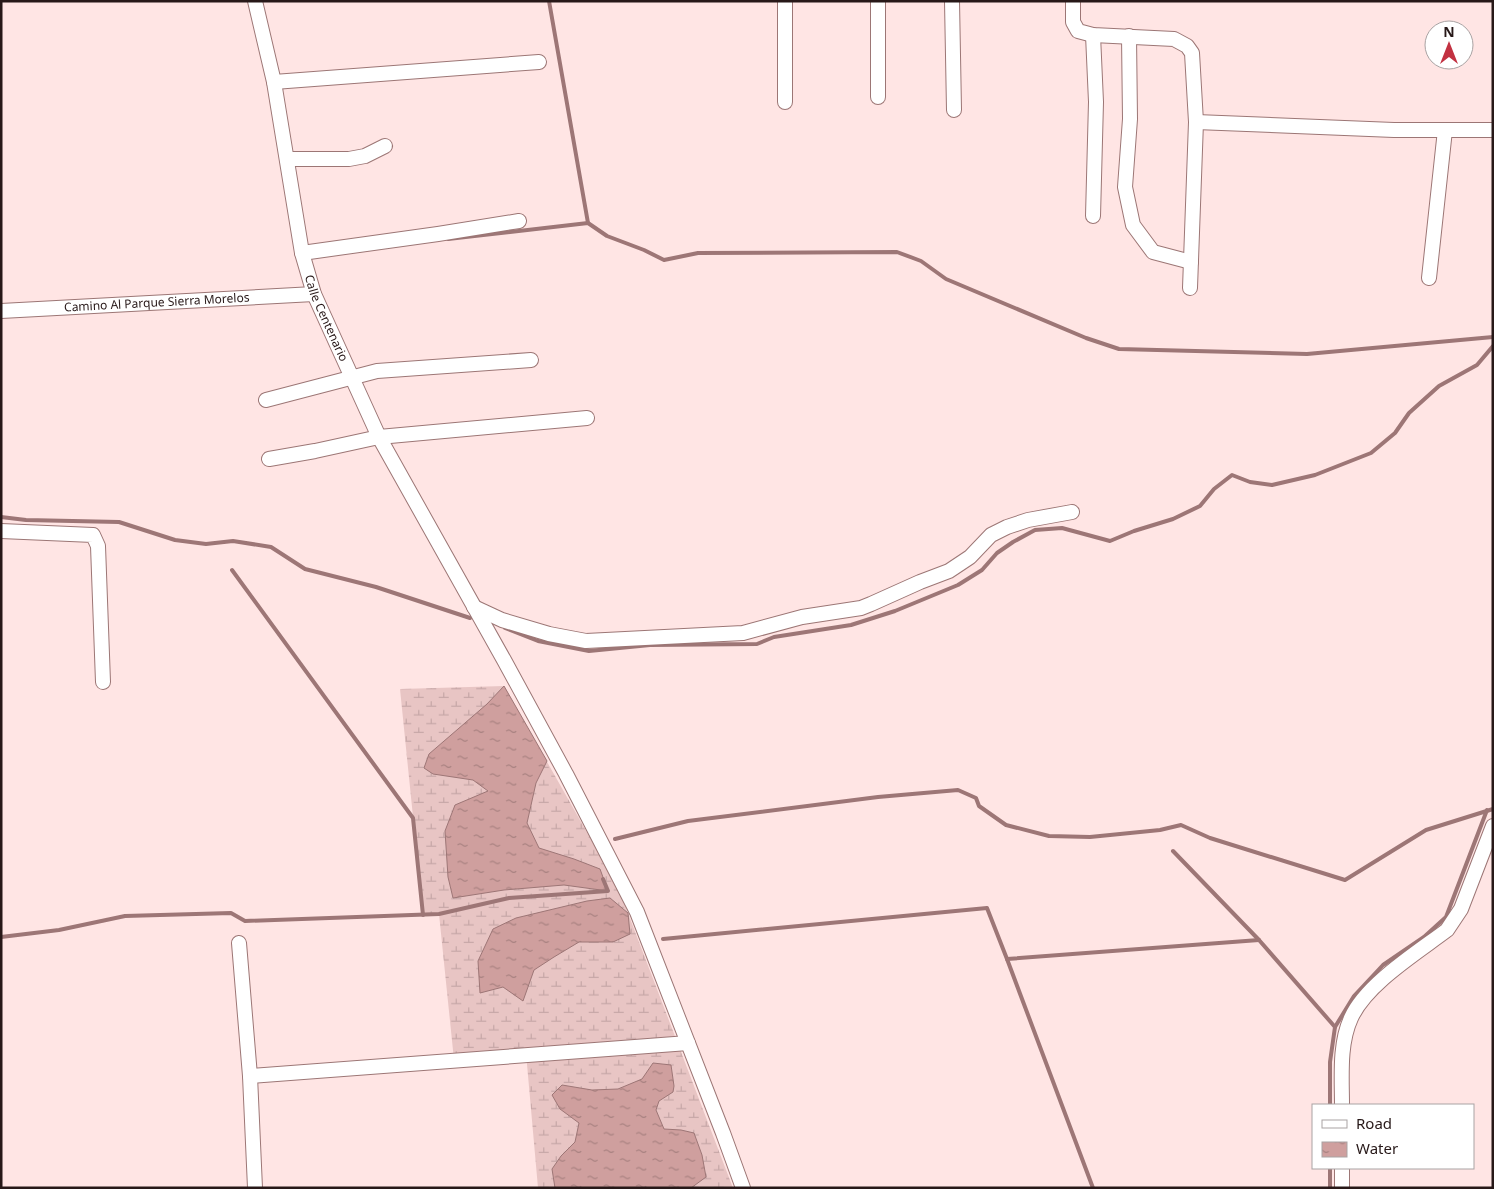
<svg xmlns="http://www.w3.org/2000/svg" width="1494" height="1189" font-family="'Noto Sans',sans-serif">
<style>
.wetland{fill:url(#wetland-marsh)}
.water{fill:url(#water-ripples);stroke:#9d7676}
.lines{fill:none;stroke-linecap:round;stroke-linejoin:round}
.stream{stroke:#9d7676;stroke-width:4}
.minor-casing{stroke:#9c7675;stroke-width:16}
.minor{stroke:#fff;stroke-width:14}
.labels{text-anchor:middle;stroke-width:5;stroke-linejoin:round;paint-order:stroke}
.street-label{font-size:12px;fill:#271818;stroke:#fff}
</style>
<defs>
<pattern id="wetland-marsh" width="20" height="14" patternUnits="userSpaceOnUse" patternTransform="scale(1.25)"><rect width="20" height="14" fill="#e8c5c4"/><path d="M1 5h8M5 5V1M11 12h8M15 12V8" fill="none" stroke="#c7a8a8"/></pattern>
<pattern id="water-ripples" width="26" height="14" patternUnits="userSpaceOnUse" patternTransform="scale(1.25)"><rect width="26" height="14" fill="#cf9f9e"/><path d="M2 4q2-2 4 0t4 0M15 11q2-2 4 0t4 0" fill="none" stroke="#a88180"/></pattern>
</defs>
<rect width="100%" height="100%" fill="#ffe5e4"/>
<path class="wetland" d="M504,686L618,887L733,1188H538L526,1053L454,1060L439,914L423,915L400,689Z"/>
<g class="water">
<path d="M504,686L547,761L536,783L527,823L539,848L574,859L600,869L608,891L564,885L504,890L453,898L448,877L445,831L455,805L488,791L473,780L433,774L424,768L429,754L487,704Z"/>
<path d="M610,898L628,913L630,934L613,942H579L554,957L534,970L523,1001L503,987L480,993L478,961L493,929L516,918L587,901Z"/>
<path d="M653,1063L671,1065L674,1086L673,1092L659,1101L656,1110L664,1129L681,1130L694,1133L702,1155L706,1177L691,1188H555L552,1169L561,1156L575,1142L579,1123L560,1109L552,1095L562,1085L592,1090L618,1089L642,1079Z"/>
</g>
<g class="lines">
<g class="stream">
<path d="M549,1L588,223"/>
<path d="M448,239L588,223L607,236L644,250L664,260L698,253L897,252L921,261L946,279L1086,338L1119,349L1307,354L1493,337"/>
<path d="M1,517L26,520L119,522L175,540L206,544L233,541L271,547L305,569L376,587L470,618"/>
<path d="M232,570L413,818L423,915"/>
<path d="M505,628L538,641L589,651L650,645L757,644L774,637L851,625L895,611L958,585L982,570L997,553L1013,542L1035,530L1062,528L1110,541L1134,531L1173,519L1200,506L1214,489L1232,475L1250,482L1272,485L1315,475L1371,453L1395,433L1409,413L1439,386L1477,365L1493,346"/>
<path d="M615,839L688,821L878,797L958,790L976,798L979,806L1006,825L1049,836L1090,837L1160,830L1181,825L1210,838L1345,880L1426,830L1493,809"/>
<path d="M1173,851L1259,940L1335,1027"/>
<path d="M1,937L59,930L125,916L231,913L245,921L439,914L509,898L608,891L603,879"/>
<path d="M663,939L987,908L1007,959L1093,1188"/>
<path d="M1007,959L1259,940"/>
<path d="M1330,1105V1062L1335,1027L1354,996L1383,965L1424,937L1446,917L1487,810"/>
<path d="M1330,1168V1188"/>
</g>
<defs>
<g id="minor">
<path id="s1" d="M255,1L274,82L302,253L314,294L379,437L504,660L566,774L637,912L723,1133L743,1188"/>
<path d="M785,1V102"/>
<path d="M878,1V97"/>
<path d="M952,1L954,110"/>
<path d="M1073,1V22L1078,31L1093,35L1174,39L1187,46L1192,53L1196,122L1190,288"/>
<path d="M1093,35L1096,102L1093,216"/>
<path d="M1129,36L1130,119L1125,187L1133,225L1153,252L1191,262"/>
<path d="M274,82L539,62"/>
<path d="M1196,122L1394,130H1493"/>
<path d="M287,159H349L365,156L385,146"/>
<path d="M302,253L438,234L519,221"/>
<path d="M1429,278L1445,130"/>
<path id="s2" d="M1,311L314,294"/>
<path d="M266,400L377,371L531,360"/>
<path d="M269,459L315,451L379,437L587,418"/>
<path d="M1,531L93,535L98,546L103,682"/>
<path d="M474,607L502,620L549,634L586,641L743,633L802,617L861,608L871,604L920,582L949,571L970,557L991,535L1007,527L1028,520L1072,512"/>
<path d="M239,943L250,1076L255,1188"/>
<path d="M250,1076L688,1043"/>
<path d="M1342,1105C1342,1077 1339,1044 1351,1018C1366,984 1418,952 1447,930L1461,909L1493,826"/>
<path d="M1342,1168V1188"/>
</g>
</defs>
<use href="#minor" class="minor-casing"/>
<use href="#minor" class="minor"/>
</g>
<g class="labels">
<g class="street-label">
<text dy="4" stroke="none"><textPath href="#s2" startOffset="156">Camino Al Parque Sierra Morelos</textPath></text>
<text dy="4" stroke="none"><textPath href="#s1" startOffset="326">Calle Centenario</textPath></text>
</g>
</g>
<rect width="1494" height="1189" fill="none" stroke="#271818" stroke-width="5"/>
<rect x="1312" y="1104" width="162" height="65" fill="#ffffff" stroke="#a9a3a3"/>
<rect x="1322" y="1120" width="25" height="8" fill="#ffffff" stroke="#a9a3a3"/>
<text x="1356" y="1129" font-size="15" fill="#271818">Road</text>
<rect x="1322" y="1142" width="25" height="15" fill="url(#water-ripples)" stroke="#a9a3a3"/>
<text x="1356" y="1154" font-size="15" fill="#271818">Water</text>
<g transform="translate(1449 45)"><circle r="24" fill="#ffffff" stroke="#a9a3a3"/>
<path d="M0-4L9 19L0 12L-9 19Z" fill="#c23141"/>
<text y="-8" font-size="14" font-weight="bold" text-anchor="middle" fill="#271818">N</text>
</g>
</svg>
